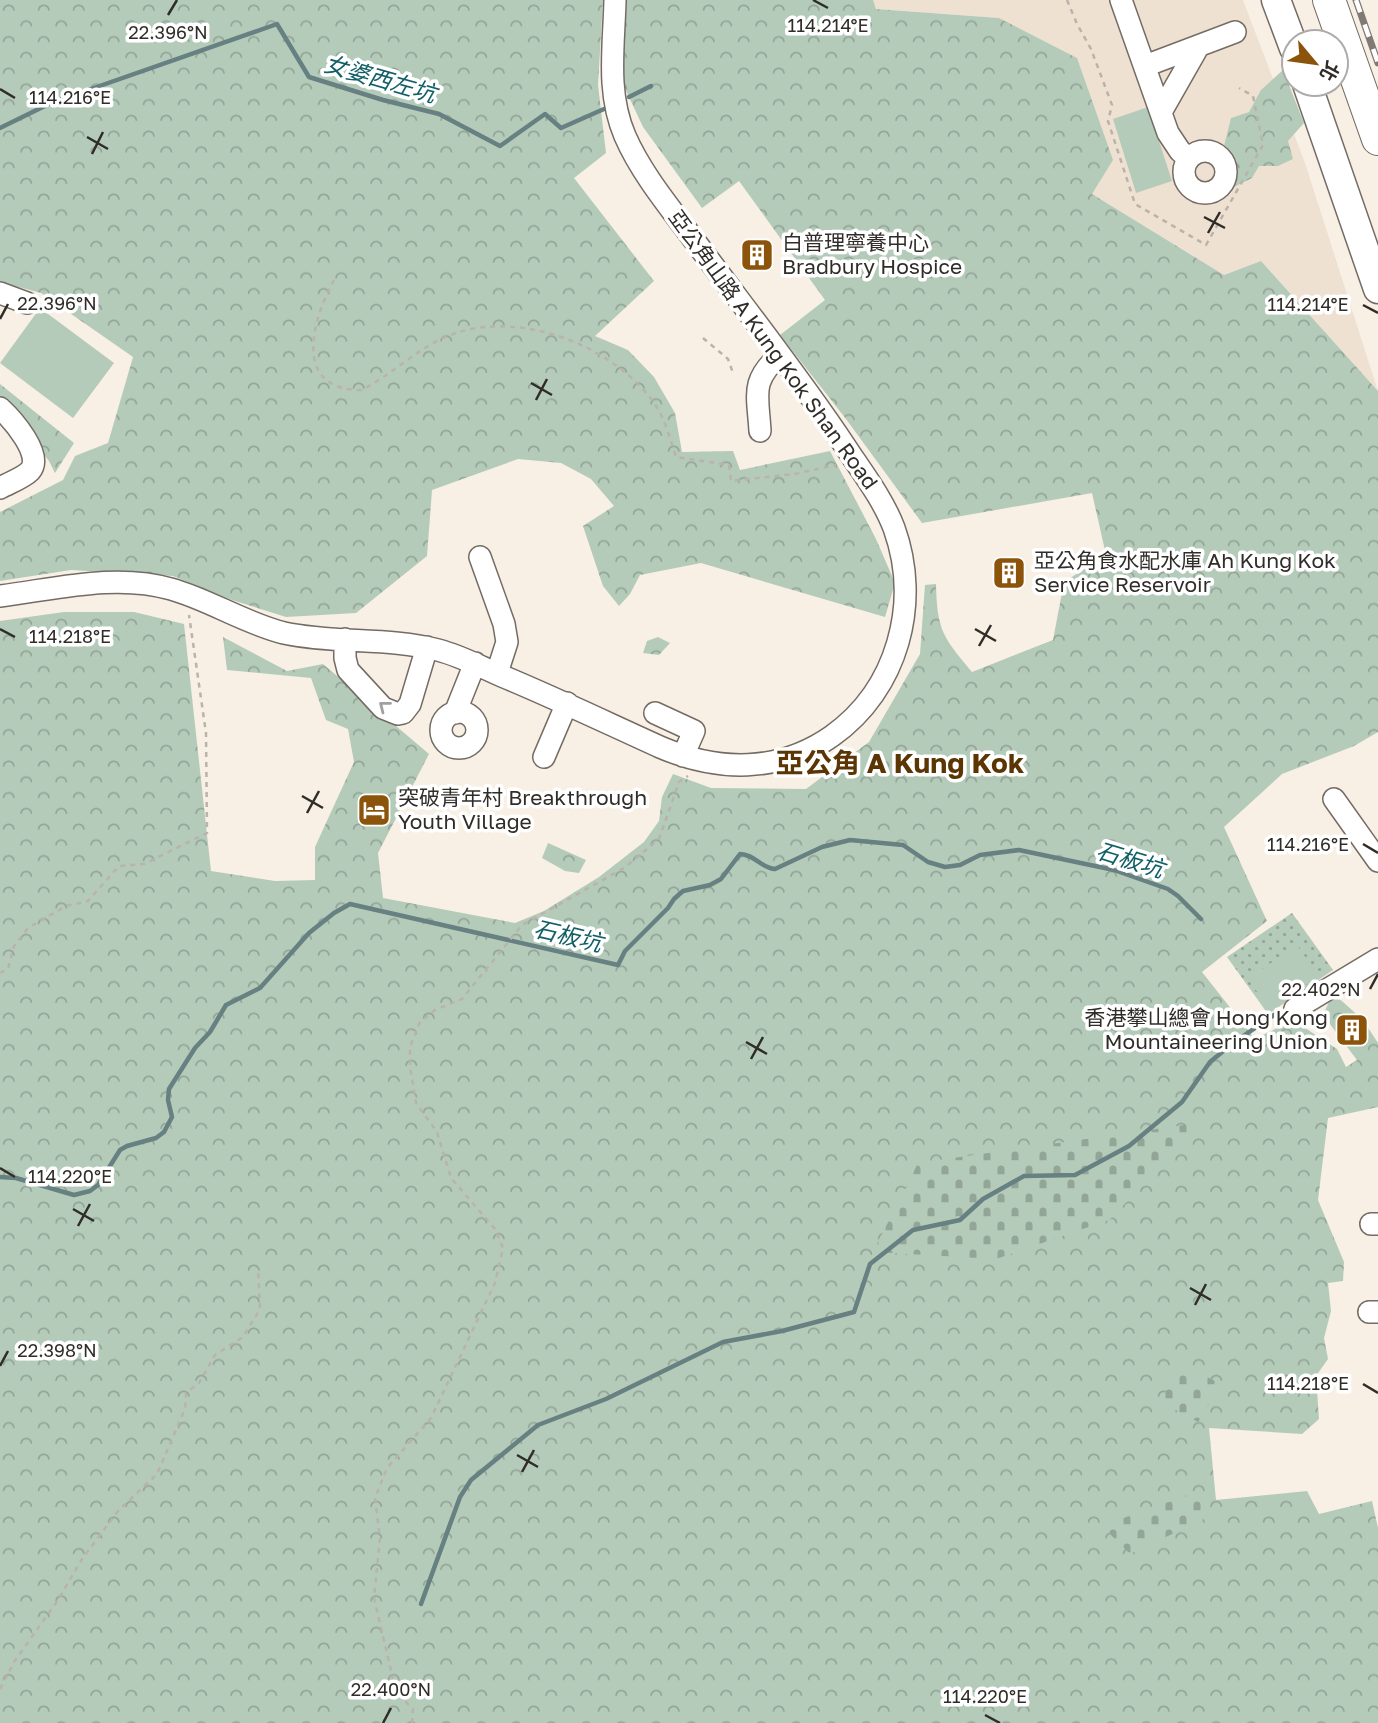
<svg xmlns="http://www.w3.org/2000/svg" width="1378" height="1723" font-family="'Golos Text','Noto Sans TC',sans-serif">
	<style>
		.built { fill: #efe1d2 }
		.grass { fill: url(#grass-dots) }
		.forest { fill: url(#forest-crowns) }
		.cemetery { fill: url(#cemetery-stones) }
		.garden { fill: #b4cbba }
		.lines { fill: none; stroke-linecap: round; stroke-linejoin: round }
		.stream { stroke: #678081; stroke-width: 4.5 }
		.minor-casing { stroke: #746c64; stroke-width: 24 }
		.major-casing { stroke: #746c64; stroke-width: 31 }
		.highway-casing { stroke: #746c64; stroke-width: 34 }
		.path { stroke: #bab3ab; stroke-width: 2.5; stroke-dasharray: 5 5; stroke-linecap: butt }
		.minor { stroke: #fff; stroke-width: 21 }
		.major { stroke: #fff; stroke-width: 28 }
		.highway { stroke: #fff; stroke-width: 32 }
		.rail-casing { stroke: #807a74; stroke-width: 7 }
		.rail { stroke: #fff; stroke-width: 4.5; stroke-dasharray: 13; stroke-linecap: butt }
		.oneway { stroke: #a2a09f }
		.ticks { fill: none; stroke: #302d29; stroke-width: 2.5 }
		.labels { text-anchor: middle; stroke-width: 7; stroke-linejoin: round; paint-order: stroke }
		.poi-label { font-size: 21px; fill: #302d29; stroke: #fff; text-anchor: start }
		.street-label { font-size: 21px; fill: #302d29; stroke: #fff }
		.water-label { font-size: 23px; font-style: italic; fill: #126067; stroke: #fff }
		.district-label { font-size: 28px; font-weight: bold; fill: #5b3504; stroke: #fff }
		.ticks-label { font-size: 18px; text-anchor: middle; fill: #302d29; stroke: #fff; stroke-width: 7; stroke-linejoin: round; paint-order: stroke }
	</style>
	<defs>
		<pattern id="grass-dots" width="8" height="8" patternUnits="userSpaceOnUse" patternTransform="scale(1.75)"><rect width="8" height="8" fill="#b4cbba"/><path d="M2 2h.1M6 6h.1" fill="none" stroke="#93a597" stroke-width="1.8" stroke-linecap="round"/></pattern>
		<pattern id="forest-crowns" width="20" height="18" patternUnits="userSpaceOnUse" patternTransform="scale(1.75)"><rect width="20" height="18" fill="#b4cbba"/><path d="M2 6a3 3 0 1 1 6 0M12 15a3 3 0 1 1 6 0" fill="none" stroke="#93a597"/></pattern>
		<pattern id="cemetery-stones" width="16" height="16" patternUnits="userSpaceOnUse" patternTransform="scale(1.75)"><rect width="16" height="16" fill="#b4cbba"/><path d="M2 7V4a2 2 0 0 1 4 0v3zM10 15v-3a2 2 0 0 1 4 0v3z" fill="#93a597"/></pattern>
	</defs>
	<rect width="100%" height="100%" fill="#f8efe5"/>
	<!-- built -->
	<path class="built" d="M873,0H1243L1305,163L1378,391L1261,261L1224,275L1092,194L999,18L875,9Z"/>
	<!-- grass -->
	<path class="grass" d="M1292,913L1333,970L1268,1014L1227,957Z"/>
	<!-- forest -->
	<path class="forest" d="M0,0H603L598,85L606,153L574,178L654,281L595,336L628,350L654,377L675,413L682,452L733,451L740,470L830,451L876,539L895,583L885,617L701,563L640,575L630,594L619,606L603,586L583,526L614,506L591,479L561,463L518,459L432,490L427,556L356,613L286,617L232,600L173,576L71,570L0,581V512L63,480L75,456L108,443L133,357L41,293L0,282Z
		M626,0H873L876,9L999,18L1077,58L1113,160L1092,194L1224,275L1261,261L1378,391V732L1354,746L1282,774L1224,827L1267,921L1202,972L1255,1039L1293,1020L1337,1049L1346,1067L1357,1060L1323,1015L1333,993L1363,1020L1378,1043V1107L1328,1118L1318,1200L1344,1262L1343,1281L1328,1283L1331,1311L1324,1338L1328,1359L1316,1376L1319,1419L1302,1434L1209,1428L1216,1500L1307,1491L1319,1514L1372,1501L1378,1528V1723H0V621L64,612H134L184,624L211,871L275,881L315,880V847L354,762L348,729L326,720L311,678L227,670L223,637L287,671L323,664L429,754L378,853L383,898L515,923L544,911L599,877L644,842L659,821L662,797L673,774L711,788L806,789L869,742L920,654L925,585L936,584C937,631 943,637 972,672L1053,640L1064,582L1106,555L1092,493L922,523L846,419L780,335L825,300L739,181L702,208L643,127L622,82Z
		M1283,70L1304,123L1288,141L1293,159L1278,166H1259L1252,178L1230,189L1216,178L1231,118L1249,112L1261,90Z
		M0,384L74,443L55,473L49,461L0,400Z
		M658,637L670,643L659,655L643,653L647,641Z
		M548,843L586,860L579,873L565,871L542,858Z"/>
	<!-- cemetery -->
	<path class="cemetery" d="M1205,1122L1109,1220L996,1259L873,1252L918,1163Z
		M1179,1363L1221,1384L1198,1422L1161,1402Z
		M1196,1492L1206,1493V1518L1130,1554L1102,1526Z"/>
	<!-- garden -->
	<path class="garden" d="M1148,107L1172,181L1136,193L1113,119Z
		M40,308L114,363L73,418L0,363Z
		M1297,945L1318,976L1270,1010L1248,979Z"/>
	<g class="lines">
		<!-- stream -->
		<path class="stream" d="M629,97L651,86
			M0,128L51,103L277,24L309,77L383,100L439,114L500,146L545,114L561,128L604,109
			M0,1177L16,1178L74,1195L90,1191L98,1185L120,1150L127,1146L156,1138L164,1132L172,1117L168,1100L169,1089L195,1048L210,1032L226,1005L260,988L309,933L334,913L350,904L618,965L625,951L668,908L674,899L683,891L710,885L721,879L740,854C754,854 761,868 775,869L822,847L850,840L903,845L928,862L945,867L960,865L980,855L1019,850L1114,870L1168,889L1178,896L1201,919
			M421,1604L460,1497L471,1480L538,1425L606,1399L723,1342L782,1331L854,1312L870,1264L913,1230L960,1220L983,1199L1024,1176L1075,1175L1129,1146L1182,1102L1210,1062L1233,1043L1277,1013"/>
		<defs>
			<path id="minor" d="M1121,0L1168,133L1180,151L1188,158
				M1145,66L1235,32
				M1161,112L1198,47
				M1184 172a21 21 0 1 1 42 0a21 21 0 1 1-42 0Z
				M0,293L27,303
				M0,408C12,419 44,455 30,471C23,478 9,483 0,488
				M760,431C758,395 750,381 780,355
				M480,557L504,624L507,642L497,673
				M0,596C56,589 116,573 171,589C210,600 244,623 284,633C335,644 388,637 438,650C461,656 481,667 502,676C555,698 607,723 660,747C718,772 779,773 832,736C898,689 921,603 894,528C883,499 862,472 845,446C799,377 747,311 697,244C672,210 642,175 625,136C606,92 614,46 615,0
				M345,639V658L348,670L383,708L398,714L403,713L410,704L427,647
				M441 730a18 18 0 1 1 36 0a18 18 0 1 1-36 0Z
				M455,713L475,663
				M655,713L694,731L683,756
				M544,757L567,703
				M1334,799L1378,861
				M1295,1009L1378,959
				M1371,1224H1378
				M1369,1312H1378"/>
			<path id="major" d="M1276,0L1294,48
				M1307,84L1378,289"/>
			<path id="highway" d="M1329,0L1378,139"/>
		</defs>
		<!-- minor casing -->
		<use href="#minor" class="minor-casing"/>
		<!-- major casing -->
		<use href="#major" class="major-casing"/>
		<!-- highway casing -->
		<use href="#highway" class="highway-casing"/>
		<!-- path -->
		<path class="path" d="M1067,0L1077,24L1091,49L1112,105L1108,121L1135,204L1206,245L1263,145L1253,96L1239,88
			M334,280C312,320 292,390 361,390C391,376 416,349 448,336C516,308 612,344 654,403C665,418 670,439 676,457L729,465L731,481L794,474L836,465
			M703,338L728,359L733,373
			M0,973L8,969L14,946L28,928L66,906L88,901L119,866L144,864L207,833L206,733L189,615
			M0,1689L14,1662L58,1600L82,1559L118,1511L157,1474L185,1409L186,1393L199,1383L215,1355L243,1337L260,1309L258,1268
			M412,1723L413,1709L396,1692L374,1598L380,1538L375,1498L387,1468L431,1418L495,1283L503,1248L495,1229L451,1178L437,1132L416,1103L410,1066V1047L420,1022L435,1010L462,999L522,925L624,868L659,839L679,782L688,776"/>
		<!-- minor -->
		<use href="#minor" class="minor"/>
		<!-- major -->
		<use href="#major" class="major"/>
		<!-- highway -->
		<use href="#highway" class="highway"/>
		<defs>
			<path id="rail" d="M1356,0L1378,63"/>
		</defs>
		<!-- rail casing -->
		<use href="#rail" class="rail-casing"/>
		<!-- rail -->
		<use href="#rail" class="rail"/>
	</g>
	<!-- one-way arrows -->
	<defs><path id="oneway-chevron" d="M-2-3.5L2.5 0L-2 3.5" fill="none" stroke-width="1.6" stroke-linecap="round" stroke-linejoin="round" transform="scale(1.75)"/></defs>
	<use class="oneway" href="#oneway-chevron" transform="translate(384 706) rotate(-142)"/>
	<!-- ticks -->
	<path class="ticks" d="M813,0L828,8M168,15L177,0M0,89L15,98M87,137L108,149M92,154L103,132M1204,217L1225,228M1208,233L1220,212M1363,305L1378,313M0,319L8,304M531,383L552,395M536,400L547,379M0,629L15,637M975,629L996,641M979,646L991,625M302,796L323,808M307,813L319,791M1363,844L1378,853M1370,989L1378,974M746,1042L767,1054M751,1059L763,1037M0,1168L15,1177M73,1209L94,1221M78,1226L90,1204M1190,1288L1211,1300M1195,1305L1206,1284M0,1366L8,1351M1363,1384L1378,1393M517,1455L538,1467M522,1472L534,1450M985,1715L1000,1723M383,1723L391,1708"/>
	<!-- icons -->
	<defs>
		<symbol id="building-square" viewBox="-11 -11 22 22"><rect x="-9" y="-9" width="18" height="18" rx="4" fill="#8c530a" stroke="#fff"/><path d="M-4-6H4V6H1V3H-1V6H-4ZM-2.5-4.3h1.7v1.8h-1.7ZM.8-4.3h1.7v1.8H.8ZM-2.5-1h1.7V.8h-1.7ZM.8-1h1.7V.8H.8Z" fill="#fff"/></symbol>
		<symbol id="hotel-square" viewBox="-11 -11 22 22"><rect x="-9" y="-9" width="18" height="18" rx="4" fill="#8c530a" stroke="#fff"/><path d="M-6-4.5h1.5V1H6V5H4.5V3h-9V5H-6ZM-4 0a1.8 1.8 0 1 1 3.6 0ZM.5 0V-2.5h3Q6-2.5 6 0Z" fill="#fff"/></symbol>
	</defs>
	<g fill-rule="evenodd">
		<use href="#building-square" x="738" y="236" width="38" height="38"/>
		<use href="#building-square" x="990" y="554" width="38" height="38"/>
		<use href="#hotel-square" x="355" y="791" width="38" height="38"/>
		<use href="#building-square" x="1333" y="1011" width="38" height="38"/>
	</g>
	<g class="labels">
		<!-- poi labels -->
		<g class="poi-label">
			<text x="782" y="250">白普理寧養中心<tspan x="782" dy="24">Bradbury Hospice</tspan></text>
			<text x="1034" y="568">亞公角食水配水庫 Ah Kung Kok<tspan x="1034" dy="24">Service Reservoir</tspan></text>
			<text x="398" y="805">突破青年村 Breakthrough<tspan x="398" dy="24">Youth Village</tspan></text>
			<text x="1328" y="1025" text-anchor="end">香港攀山總會 Hong Kong<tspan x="1328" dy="24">Mountaineering Union</tspan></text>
		</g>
		<!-- street labels -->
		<g class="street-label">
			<text transform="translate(773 350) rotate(54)" y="7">亞公角山路 A Kung Kok Shan Road</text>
		</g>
		<!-- water labels -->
		<g class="water-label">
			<text transform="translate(380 79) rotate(16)" y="8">女婆西左坑</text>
			<text transform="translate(1130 860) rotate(17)" y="8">石板坑</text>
			<text transform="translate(568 936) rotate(13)" y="8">石板坑</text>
		</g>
		<!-- district labels -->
		<g class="district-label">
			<text x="900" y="773">亞公角 A Kung Kok</text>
		</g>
	</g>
	<g class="ticks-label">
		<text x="828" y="32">114.214°E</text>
		<text x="168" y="39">22.396°N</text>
		<text x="70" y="104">114.216°E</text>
		<text x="57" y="310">22.396°N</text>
		<text x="1308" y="311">114.214°E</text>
		<text x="70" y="643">114.218°E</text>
		<text x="1308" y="851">114.216°E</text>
		<text x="1321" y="996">22.402°N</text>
		<text x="70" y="1183">114.220°E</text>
		<text x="57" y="1357">22.398°N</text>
		<text x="1308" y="1390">114.218°E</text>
		<text x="391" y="1696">22.400°N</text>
		<text x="985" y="1703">114.220°E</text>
	</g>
	<!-- north arrow -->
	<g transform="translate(1315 63) rotate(119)"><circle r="33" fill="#ffffff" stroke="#acaba9" stroke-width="2"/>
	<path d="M0-5L12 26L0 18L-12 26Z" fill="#8c530a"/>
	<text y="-10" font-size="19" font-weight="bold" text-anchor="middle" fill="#302d29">北</text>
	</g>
</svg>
